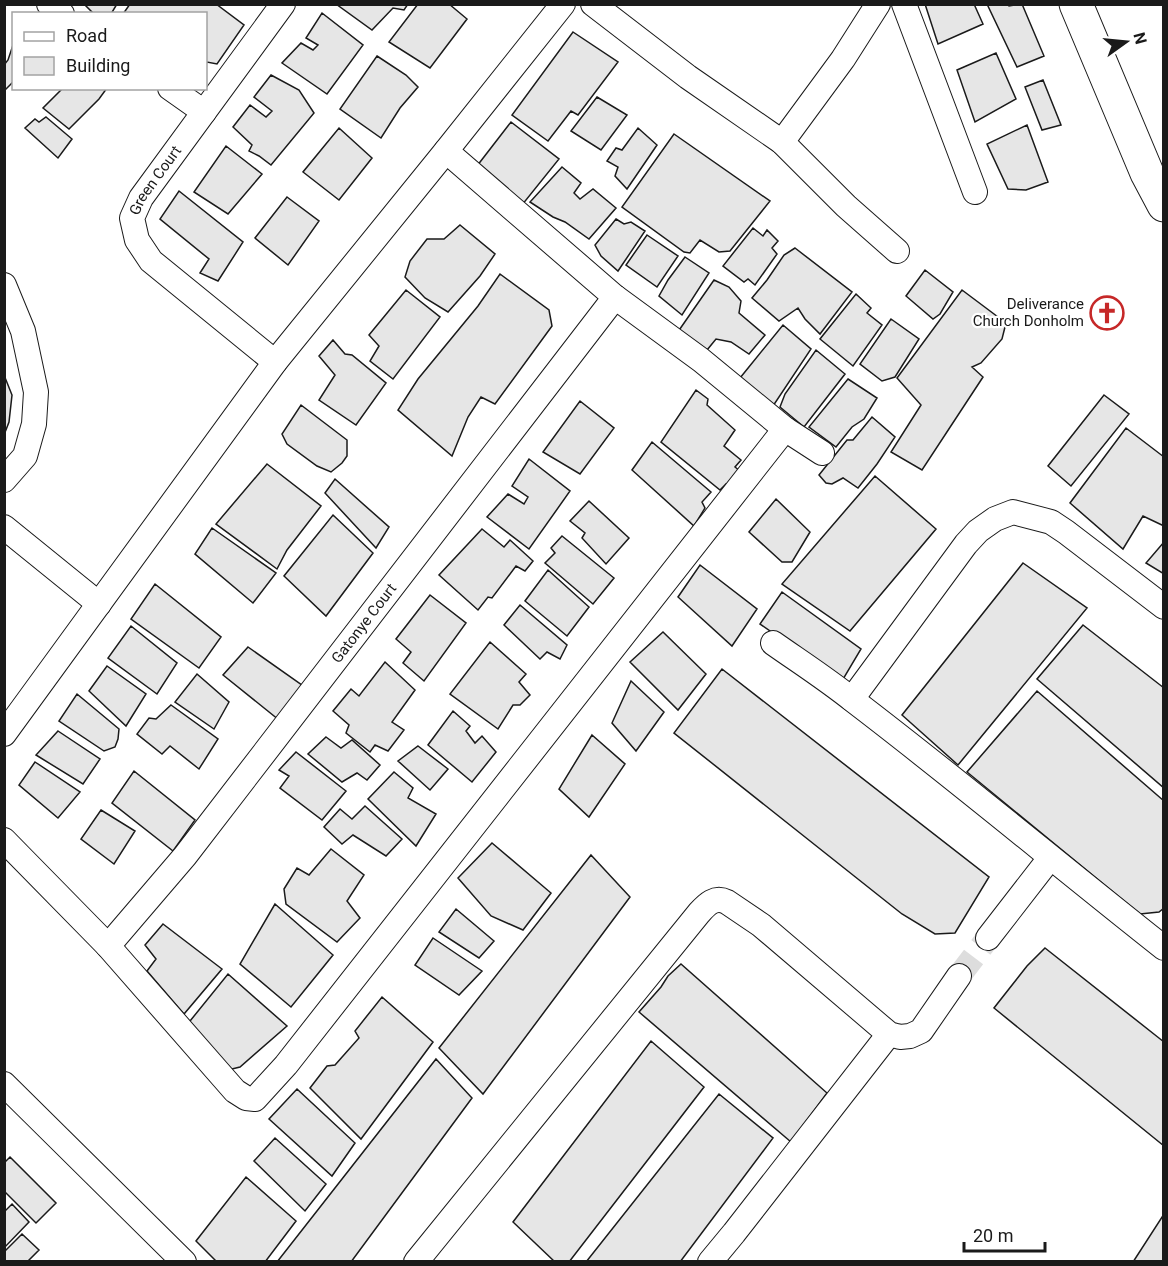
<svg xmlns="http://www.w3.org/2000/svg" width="1168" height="1266" font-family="Roboto,sans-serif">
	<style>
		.building { fill: #e6e6e6; stroke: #1a1a1a; stroke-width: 1.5 }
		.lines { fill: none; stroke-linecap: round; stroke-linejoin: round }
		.street-tunnel { stroke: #ddd; stroke-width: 24; stroke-dasharray: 24 12; stroke-linecap: butt }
		.street-casing { stroke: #1a1a1a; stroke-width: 26 }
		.secondary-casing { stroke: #1a1a1a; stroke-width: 35 }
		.street { stroke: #fff; stroke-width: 24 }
		.secondary { stroke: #fff; stroke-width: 33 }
		.labels { text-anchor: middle; stroke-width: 4.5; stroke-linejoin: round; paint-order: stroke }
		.street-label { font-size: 15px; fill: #1a1a1a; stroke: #fff }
		.poi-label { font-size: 15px; fill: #1a1a1a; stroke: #fff; text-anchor: end }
	</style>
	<rect width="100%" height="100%" fill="#fff"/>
	<!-- building -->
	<path class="building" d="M84,4H117L111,14H94Z
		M130,4H216L244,25L217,64L207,62L206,64V14H123Z
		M336,4H408L404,10L393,8L372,30Z
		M418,4H449L467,19L430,68L389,42Z
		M925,4H974L983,24L938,44Z
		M987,4H1008L1009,6L1022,4L1044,56L1017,67Z
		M322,13L363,45L327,94L282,63L301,43L313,50L318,45L306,38Z
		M573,32L618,62L578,115L571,111L548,141L512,115Z
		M14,42V81L5,90L4,65L8,60Z
		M996,53L1016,99L975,122L957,70Z
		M377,56L406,75L418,87L400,108L381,138L340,109Z
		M271,75L299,90L314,113L271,165L259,156L249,151L252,145L233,127L250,105L266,117L272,111L254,97Z
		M1043,80L1061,125L1042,130L1025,87Z
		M63,88H107L99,99L69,129L43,108Z
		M597,97L627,115L601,150L571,131Z
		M46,117L72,139L58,158L25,128L35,119L39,122Z
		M511,122L559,159L522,205L477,166Z
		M1027,125L1048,182L1026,190L1008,189L987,144Z
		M339,128L372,158L339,200L303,172Z
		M638,128L657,145L627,189L615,176L618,167L607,161L616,148L622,150Z
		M674,134L770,201L730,251L719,252L700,240L690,253L684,252L622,207Z
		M226,146L262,174L228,214L194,192Z
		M562,167L581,183L574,193L580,199L593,189L616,208L589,239L565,222L553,217L530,202Z
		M179,191L243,242L218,281L200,273L209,259L160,219Z
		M287,197L319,221L288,265L255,238Z
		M616,219L624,224L631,222L645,231L618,271L601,256L595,245Z
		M460,225L495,254L480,276L448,312L425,298L405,277L410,261L427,239H444Z
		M753,228L763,236L767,230L778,241L772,248L777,254L755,285L748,279L744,282L723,266Z
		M647,235L678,256L657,287L626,265Z
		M795,248L852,292L820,334L805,319L798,308L779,321L752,298L767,280L784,255Z
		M685,257L709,273L682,315L659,296L668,280Z
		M925,270L953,292L940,314L933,319L906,296Z
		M500,274L549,310L552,326L495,404L481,397L468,417L452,456L398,410L418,379L478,306Z
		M714,280L729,287L741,301L739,313L765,335L749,354L731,342L716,339L707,350L675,336Z
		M406,290L440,317L393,379L370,361L379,346L369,335Z
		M962,290L1006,323L1002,339L981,363L972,367L983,377L922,470L891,452L921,405L897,378Z
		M856,294L871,308L867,313L882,325L853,366L820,339Z
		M891,319L919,339L895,377L882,381L860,364Z
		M783,325L811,349L771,409L740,378Z
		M333,340L345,354L352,355L386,383L356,425L319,400L335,375L319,356Z
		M816,350L845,374L804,427L780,407L785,394Z
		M4,375L12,395L9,422L4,435Z
		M848,379L877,398L864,419L852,427L836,447L809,427Z
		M696,390L708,399L707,405L735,430L724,446L741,460L735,467L741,472L731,487L726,484L720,490L661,442Z
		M1104,395L1129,414L1071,486L1048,466Z
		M580,401L614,428L580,474L543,452Z
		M301,405L347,440V456L342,463L331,472L317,466L287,444L282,434Z
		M872,417L895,437L877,464L858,488L843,478L832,484L826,483L819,475L847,440H853Z
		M1126,428L1164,457V526L1143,516L1123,549L1070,503Z
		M652,442L711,492L702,502L705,508L694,526L632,470Z
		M529,459L570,491L529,549L487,517L508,494L524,504L528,497L512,486Z
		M267,464L321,506L287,550L277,569L216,524Z
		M875,476L936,529L850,631L782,584Z
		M335,479L389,527L376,548L325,493Z
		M776,499L810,532L792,562H782L749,532Z
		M589,501L629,538L606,564L582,538L585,533L570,521Z
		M333,515L373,553L326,616L284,576Z
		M212,528L276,573L253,603L195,554Z
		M482,529L504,547L510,540L533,561L525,571L516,566L492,598L488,597L478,610L439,575Z
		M562,536L614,578L593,604L545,563L555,553L551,548Z
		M1164,542V574L1146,563Z
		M1023,563L1087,608L958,765L902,715Z
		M700,565L757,609L732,646L678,597Z
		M548,570L589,607L567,636L525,601Z
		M155,584L221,637L199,668L131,619Z
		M782,592L861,649L842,681L760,624Z
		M430,595L466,623L424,681L403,663L411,652L396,639Z
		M520,605L567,645L560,659L547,652L540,659L504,625Z
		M1083,625L1164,688V788L1037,679Z
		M131,626L177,663L157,694L108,658Z
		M663,632L706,674L678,710L630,662Z
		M490,642L526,674L519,682L530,695L520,705H513L498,729L450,694Z
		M248,647L306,688L279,720L223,675Z
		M385,662L415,690L392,722L404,730L388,751L375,745L370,752L346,733L349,725L333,711L351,689L359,696Z
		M107,666L146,694L126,726L89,691Z
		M722,669L989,877L955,933L935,934L902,914L674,733Z
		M197,674L229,702L214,729L175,702Z
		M631,681L664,712L636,751L612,723Z
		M1037,691L1164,801V908L1159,912L1140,914L967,772Z
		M77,694L119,729L118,739L115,747L104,751L59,721Z
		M171,705L218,739L199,769L170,746L162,754L137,734L149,718L156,719Z
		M453,711L470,726L466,731L475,743L482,736L496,752L472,782L428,745Z
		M58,731L100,759L83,784L36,755Z
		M592,735L625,764L589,817L559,789Z
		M326,737L341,748L352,740L380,765L367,780L357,773L342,782L308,754Z
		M418,746L448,769L430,790L398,761Z
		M296,752L346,791L322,820L280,788L289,776L279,770Z
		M35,762L80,792L58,818L19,785Z
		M134,771L195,820L173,851L112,803Z
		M394,772L413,788L408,798L436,814L416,846L368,799Z
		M365,806L402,839L386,856L353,835L342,844L324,827L340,809L352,819Z
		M101,810L135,831L114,864L81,839Z
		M492,843L551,893L523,930L491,916L458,878Z
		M331,849L364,875L347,901L360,918L337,942L286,904L284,889L297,868L309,875Z
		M591,855L630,897L483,1094L439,1048Z
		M275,904L333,955L291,1007L240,964Z
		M456,909L494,941L479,958L439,932Z
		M163,924L222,969L184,1014L147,971L156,959L145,945Z
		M433,938L482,971L459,995L415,965Z
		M1045,948L1164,1042V1146L994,1008L1027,966Z
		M681,964L827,1093L791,1142L639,1012L661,987L668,976Z
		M228,974L287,1026L240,1067L228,1070L186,1026Z
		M382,997L433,1042L361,1139L310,1088L327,1066L335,1065L359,1038L355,1031Z
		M651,1041L704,1087L569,1262H555L513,1222Z
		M436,1059L472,1098L351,1262H277Z
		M297,1089L355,1143L332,1176L269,1119Z
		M719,1094L773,1138L680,1262H586Z
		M275,1138L326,1184L305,1211L254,1161Z
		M10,1157L56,1203L36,1223L4,1191V1163Z
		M246,1177L296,1221L265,1262H217L196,1241Z
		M12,1204L29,1222L4,1248V1212Z
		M1164,1214V1262H1133Z
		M22,1234L39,1250L27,1262H4V1252Z"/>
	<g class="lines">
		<!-- street-tunnel -->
		<path class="street-tunnel" d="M959,976L988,938"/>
		<defs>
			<g id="street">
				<path d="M49,4L62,14"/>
				<path d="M593,4L688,77L782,142L846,206L897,251"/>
				<path d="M904,4L975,192"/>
				<path d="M170,88L204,112"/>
				<path d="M782,142L843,59L878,4"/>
				<path d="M446,151L615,297L701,360L785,429L822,453"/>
				<path d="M4,285L23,331L36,392L34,424L25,456L4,480"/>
				<path id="s1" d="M275,362L151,261L137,240L132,218L141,198L283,4"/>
				<path d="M4,527L99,604"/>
				<path d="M773,643C800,662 828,680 854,701C959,781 1060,866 1164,948"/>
				<path d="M852,699L966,544L978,531L995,519L1013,512L1051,522L1066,532L1164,607"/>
				<path d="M4,734L275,362L446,151L563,4"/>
				<path d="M4,840L108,946L235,1091L246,1098L255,1099L286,1065L785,429"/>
				<path d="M988,938L1050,858"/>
				<path id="s2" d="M108,946L185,856L615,297"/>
				<path d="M4,1084L184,1262"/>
				<path d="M416,1262L699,913C707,904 715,896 727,902L761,925L889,1034L900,1037L910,1036L921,1031L959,976"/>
				<path d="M710,1262L734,1233L889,1034"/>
			</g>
			<path id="secondary" d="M1076,4L1147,173L1164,205"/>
		</defs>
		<!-- street casing -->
		<use href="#street" class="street-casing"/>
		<!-- secondary casing -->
		<use href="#secondary" class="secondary-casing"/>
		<!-- street -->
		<use href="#street" class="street"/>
		<!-- secondary -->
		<use href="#secondary" class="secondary"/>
	</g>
	<!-- icons -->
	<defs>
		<symbol id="church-ring" viewBox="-11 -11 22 22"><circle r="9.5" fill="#fff" stroke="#c62828" stroke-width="1.5"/><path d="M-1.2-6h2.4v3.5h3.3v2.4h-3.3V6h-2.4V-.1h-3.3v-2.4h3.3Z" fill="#c62828"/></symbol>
	</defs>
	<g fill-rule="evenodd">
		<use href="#church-ring" x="1088" y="294" width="38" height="38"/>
	</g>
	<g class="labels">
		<!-- street labels -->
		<g class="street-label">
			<text dy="5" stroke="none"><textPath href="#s1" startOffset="252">Green Court</textPath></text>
			<text dy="5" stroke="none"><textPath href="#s2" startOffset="412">Gatonye Court</textPath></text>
		</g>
		<!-- poi labels -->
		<g class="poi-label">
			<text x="1084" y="309">Deliverance<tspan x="1084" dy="17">Church Donholm</tspan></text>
		</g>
	</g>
	<!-- border -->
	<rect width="1168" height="1266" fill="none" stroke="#1a1a1a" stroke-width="12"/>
	<!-- legend -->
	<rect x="12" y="12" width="195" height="78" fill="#ffffff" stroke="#a3a3a3" stroke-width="1.5"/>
	<rect x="24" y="32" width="30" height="9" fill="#ffffff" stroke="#a3a3a3" stroke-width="1.5"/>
	<text x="66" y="42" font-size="18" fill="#1a1a1a">Road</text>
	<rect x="24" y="57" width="30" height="18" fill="#e6e6e6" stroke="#a3a3a3" stroke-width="1.5"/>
	<text x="66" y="72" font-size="18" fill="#1a1a1a">Building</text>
	<!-- north arrow -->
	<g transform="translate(1126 42) rotate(75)" stroke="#ffffff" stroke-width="4.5" paint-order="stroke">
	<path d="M0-4.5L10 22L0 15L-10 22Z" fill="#1a1a1a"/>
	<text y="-9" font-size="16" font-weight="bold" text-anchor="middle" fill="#1a1a1a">N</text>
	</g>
	<!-- scale -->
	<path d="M964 1242v9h81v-9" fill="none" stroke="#1a1a1a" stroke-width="3"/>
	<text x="973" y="1242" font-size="18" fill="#1a1a1a" stroke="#ffffff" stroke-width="4.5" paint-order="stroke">20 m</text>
</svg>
